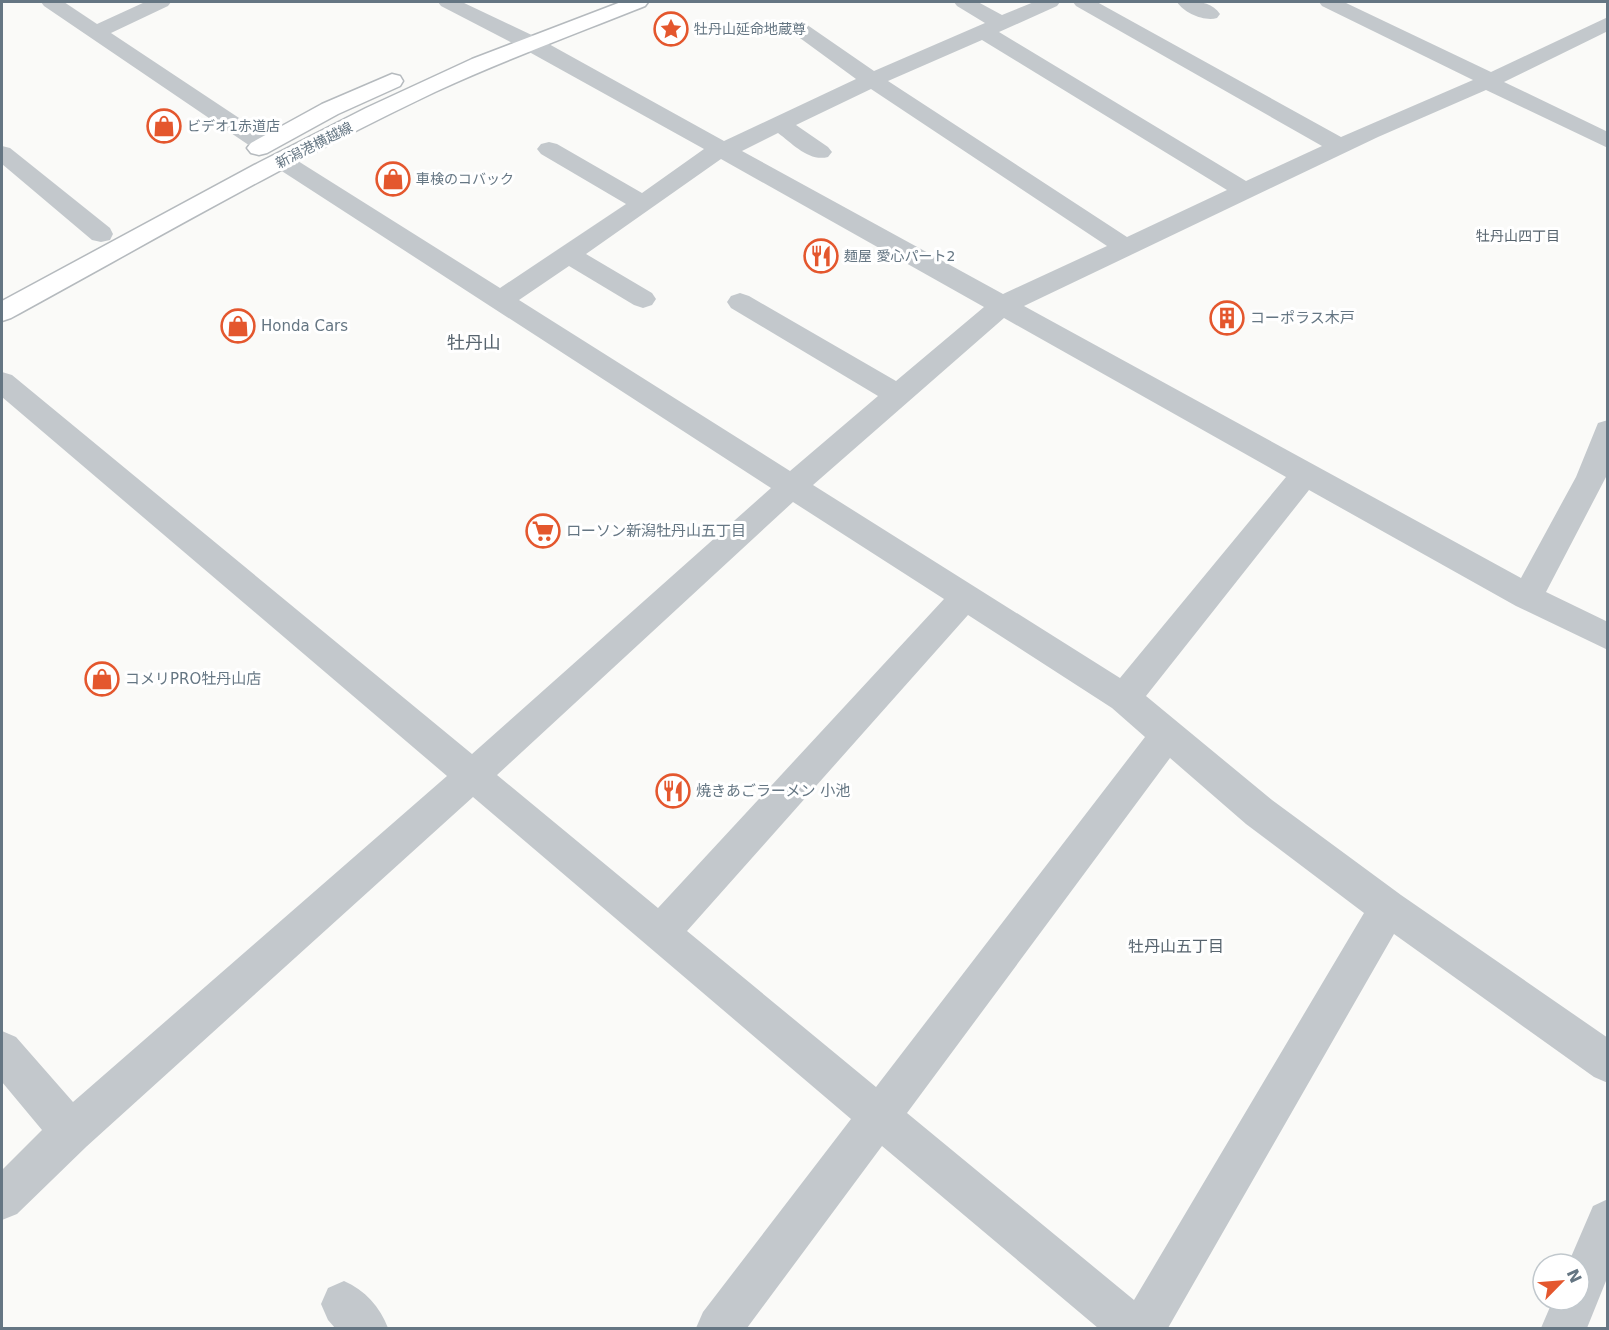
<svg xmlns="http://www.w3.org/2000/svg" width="1609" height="1330" font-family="'DejaVu Sans','Noto Sans JP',sans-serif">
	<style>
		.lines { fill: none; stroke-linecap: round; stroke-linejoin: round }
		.major-casing { stroke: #b5babe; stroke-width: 3 }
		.minor { fill: #c3c8cc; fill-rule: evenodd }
		.major { fill: #fff; fill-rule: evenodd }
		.labels { text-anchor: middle; stroke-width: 6; stroke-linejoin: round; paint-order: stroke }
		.far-poi-label { font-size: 14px; fill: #657683; stroke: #fff; text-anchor: start }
		.far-street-label { font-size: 14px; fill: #657683; stroke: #fff }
		.far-neighbourhood-label { font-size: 14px; fill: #57646e; stroke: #fff }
		.poi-label { font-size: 15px; fill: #657683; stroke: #fff; text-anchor: start }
		.neighbourhood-label { font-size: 16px; fill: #57646e; stroke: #fff }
		.quarter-label { font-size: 18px; fill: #57646e; stroke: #fff }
	</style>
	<rect width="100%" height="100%" fill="#fafaf8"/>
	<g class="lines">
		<defs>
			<path id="major" d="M621,2H648L645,6C575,34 504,60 435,92C290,161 152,241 11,318L2,321V301L258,163L366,108L472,59Z
				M392,74L400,76L403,81L400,86L338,114L267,153L259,155L251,153L247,148L251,143L322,104Z"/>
		</defs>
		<!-- major casing -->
		<use href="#major" class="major-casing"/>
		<!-- minor -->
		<path class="minor" d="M41,2H64L97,24L145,2H171L168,6L111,33L272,140L276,145L272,150L264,152L256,150L44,6Z
			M438,2H462L538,38L724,141L856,79L789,30L786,26L789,22L796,20L803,22L874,71L985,23L957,6L954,2H978L1002,15L1034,2H1060L1057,6L999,32L1246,181L1322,146L1076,6L1073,2H1097L1341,137L1473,80L1322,6L1319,2H1344L1491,72L1608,17V31L1504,82L1608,132V148L1486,90L1378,137L1024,306L1521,578L1576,477L1598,423L1608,420L1606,477L1546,592L1608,622V650L1516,606L1309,490L1146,696L1272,800L1401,895L1608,1038V1083L1594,1077L1394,934L1168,1328H1098L882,1146L747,1328H696L703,1312L851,1119L473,797L86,1147L17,1214L2,1220V1170L42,1130L2,1082V1031L16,1037L73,1102L447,776L2,397V372L12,375L472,754L771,488L274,166L270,161L274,156L282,154L290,156L500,288L626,204L541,154L537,149L541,144L549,142L557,144L642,193L704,149L522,48L441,6ZM982,40L1227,190L1127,237L888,81ZM871,89L1107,246L1003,294L742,151L778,133C793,144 809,162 828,157L832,152L828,147L796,125ZM721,159L984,307L896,381L749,296L740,293L731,296L727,302L731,308L878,396L790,471L519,300L569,266L634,305L643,308L652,305L656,299L652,293L586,254ZM1004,318L1286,477L1120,678L813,485ZM793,502L944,599L658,908L497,775ZM968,615L1112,708L1145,737L876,1087L687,931ZM1170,758L1246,824L1364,913L1134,1300L907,1113Z
			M1177,2C1192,1 1211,0 1220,14L1217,18C1205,22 1184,13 1177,2Z
			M2,146L10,148L110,228L113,234L110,240L101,242L92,240L2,164Z
			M1608,1199V1276L1587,1328H1541L1553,1300H1579V1264H1568L1593,1206Z
			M344,1281C365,1290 380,1307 388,1328H335L328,1320L321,1304L328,1288Z"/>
		<!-- major -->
		<use href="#major" class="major"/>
	</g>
	<!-- icons -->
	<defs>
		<symbol id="sight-ring" viewBox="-11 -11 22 22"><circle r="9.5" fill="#fff" stroke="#e4572e" stroke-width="1.5"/><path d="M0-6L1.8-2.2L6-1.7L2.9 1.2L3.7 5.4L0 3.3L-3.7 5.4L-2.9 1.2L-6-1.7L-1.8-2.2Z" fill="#e4572e"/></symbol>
		<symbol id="shop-ring" viewBox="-11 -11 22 22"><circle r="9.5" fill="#fff" stroke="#e4572e" stroke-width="1.5"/><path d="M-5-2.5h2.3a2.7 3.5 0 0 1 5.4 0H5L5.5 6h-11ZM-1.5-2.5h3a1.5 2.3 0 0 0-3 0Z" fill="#e4572e"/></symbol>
		<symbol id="restaurant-ring" viewBox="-11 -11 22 22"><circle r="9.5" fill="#fff" stroke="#e4572e" stroke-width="1.5"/><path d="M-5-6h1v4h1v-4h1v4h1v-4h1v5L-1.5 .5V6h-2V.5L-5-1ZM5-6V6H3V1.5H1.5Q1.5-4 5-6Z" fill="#e4572e"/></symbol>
		<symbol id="building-ring" viewBox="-11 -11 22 22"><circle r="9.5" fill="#fff" stroke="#e4572e" stroke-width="1.5"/><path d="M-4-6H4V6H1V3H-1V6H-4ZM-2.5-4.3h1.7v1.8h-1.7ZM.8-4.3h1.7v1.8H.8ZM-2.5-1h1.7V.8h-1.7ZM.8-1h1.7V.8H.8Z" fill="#e4572e"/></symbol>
		<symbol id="supermarket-ring" viewBox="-11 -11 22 22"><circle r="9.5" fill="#fff" stroke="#e4572e" stroke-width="1.5"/><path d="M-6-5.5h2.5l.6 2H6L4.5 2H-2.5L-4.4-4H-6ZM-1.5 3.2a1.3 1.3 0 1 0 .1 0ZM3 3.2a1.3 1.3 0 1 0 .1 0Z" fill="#e4572e"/></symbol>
	</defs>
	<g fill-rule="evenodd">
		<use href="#sight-ring" x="652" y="10" width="38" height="38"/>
		<use href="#shop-ring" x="145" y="107" width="38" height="38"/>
		<use href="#shop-ring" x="374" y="160" width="38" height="38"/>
		<use href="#restaurant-ring" x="802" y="237" width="38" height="38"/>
		<use href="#building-ring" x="1208" y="299" width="38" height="38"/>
		<use href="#shop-ring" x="219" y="307" width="38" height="38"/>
		<use href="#supermarket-ring" x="524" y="512" width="38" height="38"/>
		<use href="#shop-ring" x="83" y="660" width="38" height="38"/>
		<use href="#restaurant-ring" x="654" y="772" width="38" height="38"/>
	</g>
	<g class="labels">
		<!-- far-poi labels -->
		<g class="far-poi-label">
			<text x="694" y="34">牡丹山延命地蔵尊</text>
			<text x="187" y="131">ビデオ1赤道店</text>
			<text x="416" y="184">車検のコバック</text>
			<text x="844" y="261">麺屋 愛心パート2</text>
		</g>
		<!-- far-street labels -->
		<g class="far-street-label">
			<text transform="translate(314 145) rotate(-27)" y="5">新潟港横越線</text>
		</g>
		<!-- far-neighbourhood labels -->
		<g class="far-neighbourhood-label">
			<text x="1518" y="241">牡丹山四丁目</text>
		</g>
		<!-- poi labels -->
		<g class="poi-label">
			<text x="1250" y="323">コーポラス木戸</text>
			<text x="261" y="331">Honda Cars</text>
			<text x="566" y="536">ローソン新潟牡丹山五丁目</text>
			<text x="125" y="684">コメリPRO牡丹山店</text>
			<text x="696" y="796">焼きあごラーメン 小池</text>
		</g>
		<!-- neighbourhood labels -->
		<g class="neighbourhood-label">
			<text x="1176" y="952">牡丹山五丁目</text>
		</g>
		<!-- quarter labels -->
		<g class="quarter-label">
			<text x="474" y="349">牡丹山</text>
		</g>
	</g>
	<!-- border -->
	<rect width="1609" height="1330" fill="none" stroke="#657683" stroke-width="6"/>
	<!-- north arrow -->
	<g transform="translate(1561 1282) rotate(65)"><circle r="28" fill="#ffffff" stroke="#c1c8cd" stroke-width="1.5"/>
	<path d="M0-4.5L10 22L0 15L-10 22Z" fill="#e4572e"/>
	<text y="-9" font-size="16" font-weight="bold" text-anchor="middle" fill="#657683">N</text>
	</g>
</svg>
